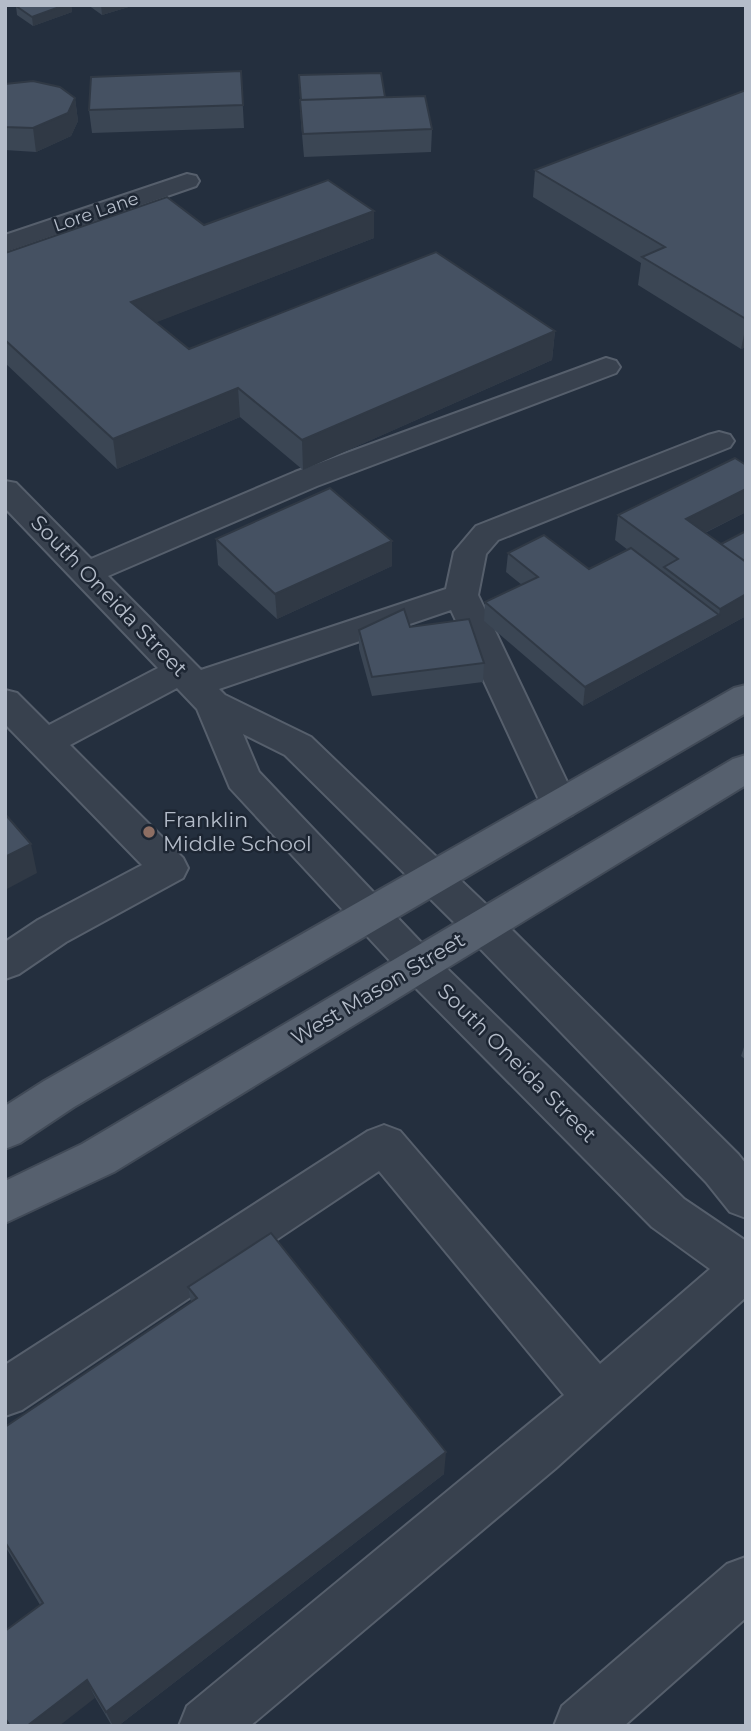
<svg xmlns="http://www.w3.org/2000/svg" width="751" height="1731" font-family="Montserrat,sans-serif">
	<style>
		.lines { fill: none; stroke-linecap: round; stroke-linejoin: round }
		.minor-casing { stroke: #565f6c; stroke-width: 4 }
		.major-casing { stroke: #414a57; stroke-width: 4 }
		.minor { fill: #38414e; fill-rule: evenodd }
		.major { fill: #56606e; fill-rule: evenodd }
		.wall { fill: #3b4654 }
		.shaded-wall { fill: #303945 }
		.building { fill: #455162; stroke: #303945; stroke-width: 2 }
		.education-dot { fill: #8d6e63; stroke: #1d2633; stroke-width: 2.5 }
		.labels { text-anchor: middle; stroke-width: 5; stroke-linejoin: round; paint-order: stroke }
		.far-street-label { font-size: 18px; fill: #b4bcc9; stroke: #1d2633 }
		.street-label { font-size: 21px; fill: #b4bcc9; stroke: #1d2633 }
		.poi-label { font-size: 21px; fill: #b4bcc9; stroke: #1d2633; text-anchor: start }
	</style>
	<rect width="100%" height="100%" fill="#242f3e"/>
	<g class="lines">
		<defs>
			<path id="minor" d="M187,174L196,176L199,181L196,186L5,252V235Z
				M606,358L616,361L620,367L616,373L317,486L108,576L201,670L446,589L454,552L476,526L708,435L719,432L730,435L734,441L730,447L498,540L486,554L478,595L578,805L572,815L559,819L546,815L451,610L219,689L225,695L311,737L497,915L738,1154L746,1164V1218L730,1212L706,1182L469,937L285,755L243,734L259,772L432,954L684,1199L746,1241V1297L556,1468L250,1726H179L187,1706L564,1395L379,1171L22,1410L5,1416V1365L368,1131L384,1125L400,1131L600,1364L710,1269L652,1227L404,976L230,788L197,709L177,688L70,745L183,858L188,868L183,878L66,942L19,974L5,979V942L38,920L142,865L5,724V690L17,693L49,725L158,668L5,508V481L16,483L91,559L295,472Z
				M746,1557V1618L624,1726H554L562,1706L727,1564Z"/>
			<path id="major" d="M746,685V713L74,1107L20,1143L5,1149V1106L44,1081L734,688Z
				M746,755V785L114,1172L5,1223V1181L82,1144L733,759Z"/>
		</defs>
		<!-- minor casing -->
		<use href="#minor" class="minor-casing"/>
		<!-- major casing -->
		<use href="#major" class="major-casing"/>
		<!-- minor -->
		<use href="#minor" class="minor"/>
		<!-- major -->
		<use href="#major" class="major"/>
	</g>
	<!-- wall -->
	<path class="wall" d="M18,5H71L72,12L33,26L17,15L16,6Z
		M88,5H135L102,15Z
		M241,71L244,128L92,133L89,110Z
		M299,75L385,97L432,129L431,152L304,157L301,123Z
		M5,84L75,98L78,121L71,136L36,152L5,150Z
		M746,90V347L741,349L638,285L641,263L533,197L535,170Z
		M374,211V238L156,322L189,349L555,331L552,360L303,470L240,417L117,469L5,363V253L204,225Z
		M746,512L705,533L721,544L746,531V616L583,706L484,621L485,602L522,585L506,572L508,553L589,569L628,550L615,540L618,515Z
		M216,539L392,541V566L277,619L218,565Z
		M359,630L484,663L483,682L372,696L359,649Z
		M746,1041V1060L741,1056Z
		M188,1287L444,1474L118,1726H112L5,1546V1427L191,1302Z"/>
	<!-- shaded-wall -->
	<path class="shaded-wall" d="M65,5H71L72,12L33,26L32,17Z
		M101,5H135L102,15Z
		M75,98L78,121L71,136L36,152L33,128Z
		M374,211V238L134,331L131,302Z
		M746,325V347L741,349Z
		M555,331L552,360L303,470L302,440Z
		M238,388L240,417L117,469L113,439Z
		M746,489V512L682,544L686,519Z
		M392,541V566L277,619L275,594Z
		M746,594V616L583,706L585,687L719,615L720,609Z
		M31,844L37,873L5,890V857Z
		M446,1452L444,1474L118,1726H113L106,1712Z
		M87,1680L95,1698L59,1726H27Z"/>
	<!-- building -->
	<path class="building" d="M18,5H65L32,17L16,6Z
		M241,71L243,105L89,110L91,77Z
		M381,73L385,97L301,100L299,75Z
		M33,81L60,87L75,98L68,113L33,128L5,127V84Z
		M746,90V319L642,257L665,247L535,170Z
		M425,96L432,129L303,134L300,100Z
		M328,180L374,211L131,302L189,349L436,252L555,331L302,440L238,388L113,439L5,340V253L167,197L204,225Z
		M735,458L746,465V489L686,519L746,562V594L720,609L664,567L678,559L618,515Z
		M330,488L392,541L275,594L216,539Z
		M746,531V562L721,544Z
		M544,535L589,569L631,548L719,615L585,687L485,602L538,577L508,553Z
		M404,609L410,627L469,619L484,663L372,677L359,630Z
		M5,814L31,844L5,857Z
		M271,1233L446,1452L106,1712L87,1680L27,1726H10L5,1718V1631L43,1603L5,1542V1427L197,1298L188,1287Z"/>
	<!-- markers -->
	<circle class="education-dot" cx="149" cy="832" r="7"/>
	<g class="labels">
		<!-- far-street labels -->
		<g class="far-street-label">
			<text transform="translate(96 212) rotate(-19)" y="6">Lore Lane</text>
		</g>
		<!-- street labels -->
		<g class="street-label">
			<text transform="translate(109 596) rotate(46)" y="7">South Oneida Street</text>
			<text transform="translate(378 989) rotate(-31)" y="7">West Mason Street</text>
			<text transform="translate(517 1063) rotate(45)" y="7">South Oneida Street</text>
		</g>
		<!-- poi labels -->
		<g class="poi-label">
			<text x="163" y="827">Franklin<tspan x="163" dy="24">Middle School</tspan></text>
		</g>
	</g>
	<!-- border -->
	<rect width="751" height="1731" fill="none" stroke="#b4bcc9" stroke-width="14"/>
</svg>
